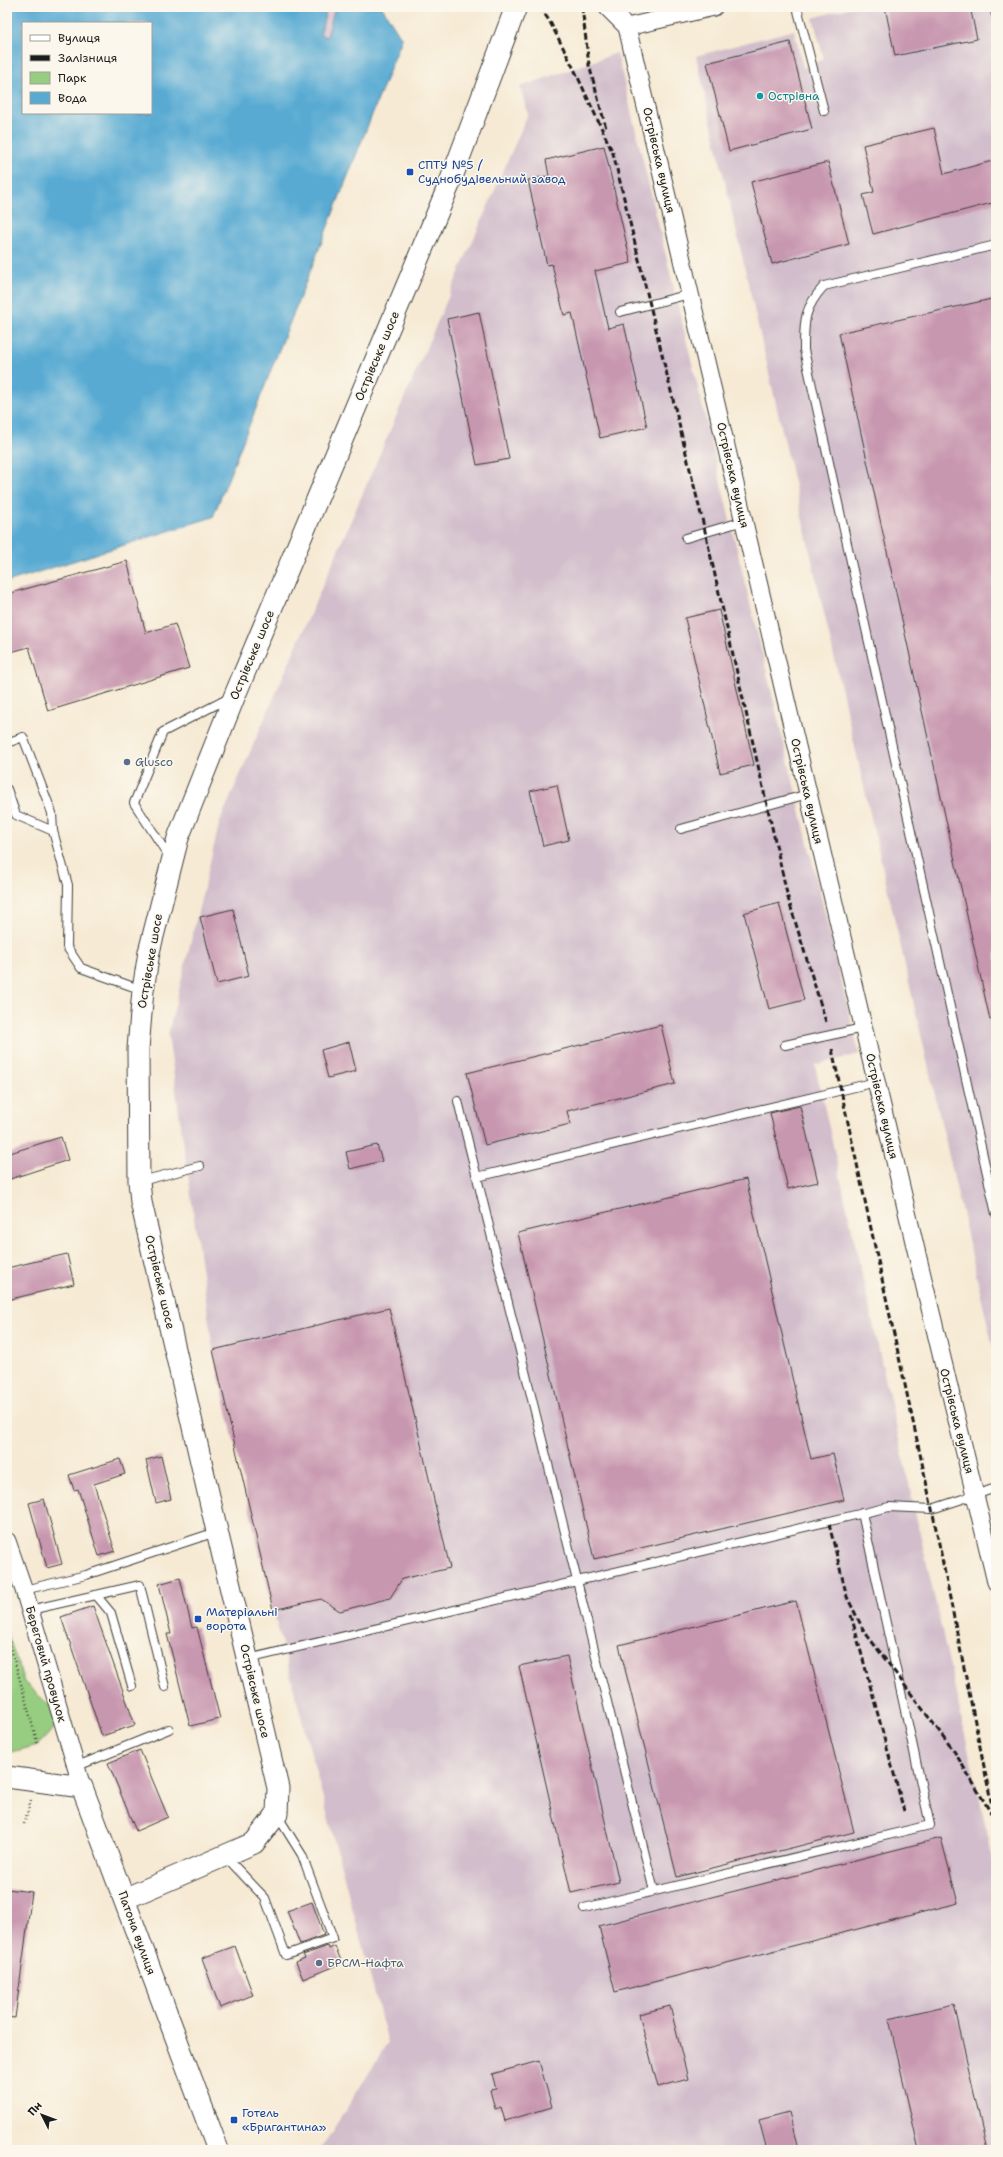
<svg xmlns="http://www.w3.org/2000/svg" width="1003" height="2157" font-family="'Shantell Sans',sans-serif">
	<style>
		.industrial { fill: #d1bdcb }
		.green { fill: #97cd80; stroke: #5a744e }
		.water { fill: #58aad3; stroke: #3a6378; fill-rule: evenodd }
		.building { fill: #c796af }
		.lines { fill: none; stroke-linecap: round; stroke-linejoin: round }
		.service-casing { stroke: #3d3b38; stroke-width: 10 }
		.minor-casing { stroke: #3d3b38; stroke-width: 19 }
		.tertiary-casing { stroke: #3d3b38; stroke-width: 23 }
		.path { stroke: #3d3b38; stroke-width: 2.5; stroke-dasharray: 1 3; stroke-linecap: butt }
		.service { stroke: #fff; stroke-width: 8 }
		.minor { stroke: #fff; stroke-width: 17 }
		.tertiary { stroke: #fff; stroke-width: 21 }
		.rail { stroke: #1c1c1c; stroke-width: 3; stroke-dasharray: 6 3; stroke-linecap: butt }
		.culture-dot { fill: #0f9aa8; stroke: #fbf7ec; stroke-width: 1.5 }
		.transit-dot { fill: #1a4fb4; stroke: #fbf7ec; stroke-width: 1.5 }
		.service-dot { fill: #5c6f8a; stroke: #fbf7ec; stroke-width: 1.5 }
		.labels { text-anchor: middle; stroke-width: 3; stroke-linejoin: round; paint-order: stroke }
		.culture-label { font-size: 12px; fill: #0d838f; stroke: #fbf7ec; text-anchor: start }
		.street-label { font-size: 12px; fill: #1c1c1c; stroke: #fbf7ec }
		.transit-label { font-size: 12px; fill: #164399; stroke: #fbf7ec; text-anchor: start }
		.service-label { font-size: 12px; fill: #4e5e75; stroke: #fbf7ec; text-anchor: start }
	</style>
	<rect width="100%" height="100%" fill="#fbf7ec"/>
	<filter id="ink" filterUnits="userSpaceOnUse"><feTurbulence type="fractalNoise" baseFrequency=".025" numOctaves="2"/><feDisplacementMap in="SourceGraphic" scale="8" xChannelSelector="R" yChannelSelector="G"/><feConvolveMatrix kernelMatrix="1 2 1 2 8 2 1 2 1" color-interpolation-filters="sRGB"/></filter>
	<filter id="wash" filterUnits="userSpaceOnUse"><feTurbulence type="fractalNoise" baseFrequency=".012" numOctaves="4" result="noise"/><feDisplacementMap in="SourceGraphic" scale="16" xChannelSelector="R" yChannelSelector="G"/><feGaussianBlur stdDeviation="0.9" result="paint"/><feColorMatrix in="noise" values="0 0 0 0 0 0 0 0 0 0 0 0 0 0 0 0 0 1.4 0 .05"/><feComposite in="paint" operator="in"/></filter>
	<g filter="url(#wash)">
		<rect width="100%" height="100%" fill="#f6ead4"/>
		<!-- industrial -->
		<path class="industrial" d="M327,7H335L328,37L320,35Z
			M852,7H996V1361L696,56L794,30L803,68L824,59L813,18Z
			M617,53L859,1054L815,1065L996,1872V2150H320L388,2043L273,1610L213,1350L168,1035L220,821L528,114L520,87Z"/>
		<!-- green -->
		<path class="green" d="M7,1632L24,1682L52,1708L55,1727L38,1745L8,1753Z"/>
		<!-- water -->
		<path class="water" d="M7,7H327L320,35L327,37L335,7H382L402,39L213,517L7,582ZM23,23H151V113H23Z"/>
		<g id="blocks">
			<!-- building -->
			<path class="building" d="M885,7H970L977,39L895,56Z
				M790,42L812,129L729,151L707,63Z
				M934,128L944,174L996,160V202L873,234L863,195L874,192L863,145Z
				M604,146L631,263L595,271L608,328L624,324L647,427L600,438L572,313L564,315L552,264L547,265L528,180L549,176L546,160Z
				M828,162L849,244L772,264L751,182Z
				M996,298V1019L990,1020L839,333Z
				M479,312L509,459L477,465L447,319Z
				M127,561L146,633L175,624L189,668L48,711L29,647L7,653V594Z
				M719,610L754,765L720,773L685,618Z
				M557,785L569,840L543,846L530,791Z
				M779,903L804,1000L769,1009L744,913Z
				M233,909L249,976L217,984L200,917Z
				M661,1025L675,1084L567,1111L570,1124L485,1145L467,1073Z
				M349,1042L356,1071L328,1078L321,1050Z
				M800,1106L818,1182L788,1189L770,1113Z
				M61,1137L68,1160L7,1180V1154Z
				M377,1145L382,1161L350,1169L346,1152Z
				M746,1179L811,1459L833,1454L844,1500L594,1559L518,1233Z
				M67,1254L74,1284L7,1300V1268Z
				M389,1308L450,1568L402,1579L390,1598L340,1611L321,1599L273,1610L213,1350Z
				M161,1456L171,1499L156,1503L146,1460Z
				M120,1459L125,1474L94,1484L115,1551L99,1556L78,1489L74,1490L69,1475Z
				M44,1499L62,1564L47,1568L29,1503Z
				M180,1578L192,1628L197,1627L220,1719L190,1726L167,1634H171L159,1584Z
				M796,1601L854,1832L677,1877L619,1645Z
				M93,1606L135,1725L102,1736L61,1617Z
				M567,1656L619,1882L571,1893L519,1666Z
				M140,1750L168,1817L136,1831L108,1763Z
				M941,1838L958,1903L615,1992L599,1926Z
				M7,1889L32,1892L15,2018L7,2017Z
				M312,1902L324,1935L300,1944L287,1911Z
				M235,1946L253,1995L220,2008L202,1958Z
				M328,1946L329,1949L335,1946L342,1963L303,1979L296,1962L305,1958L303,1955Z
				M954,2004L987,2150H919L889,2019Z
				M670,2006L688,2079L658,2087L639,2014Z
				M539,2061L552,2107L505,2121L501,2107L495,2109L490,2090L496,2089L492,2074Z
				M789,2112L798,2150H767L759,2120Z"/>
		</g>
	</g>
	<g filter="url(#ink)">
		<use href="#blocks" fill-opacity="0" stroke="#3d3b38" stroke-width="1"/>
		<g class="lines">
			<defs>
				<path id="service" d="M797,7L824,111
					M994,7L996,15
					M996,245L824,286C804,308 804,320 804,350L996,1214
					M620,312L690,294
					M686,538L744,521
					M7,743L23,737L52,813L53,831L68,885L67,947L81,968L142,990
					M7,789L16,815L53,831
					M681,829L808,794
					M170,858L134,803L163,732L231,697
					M785,1045L863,1028
					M458,1101L654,1891
					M477,1177L876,1082
					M141,1181L200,1166
					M24,1590L86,1575L216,1532
					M96,1595L111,1613L132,1686
					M30,1610L140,1585L165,1687
					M248,1659L889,1507L932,1509L996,1488
					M75,1767L169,1729
					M225,1856L265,1898L286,1955L333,1938L302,1855L277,1815
					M584,1908L930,1825L862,1513"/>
				<path id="minor" d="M607,7L627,27L916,1250L996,1582
					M627,27L714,7
					M7,1541L24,1590L82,1787"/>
				<path id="tertiary" d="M7,1777L82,1787L218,2150
					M124,1899L254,1843L277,1814L278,1788L217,1531L141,1202L139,1181L138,1049L143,990L149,952L178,838L235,695L449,185L516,7"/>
			</defs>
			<!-- service casing -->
			<use href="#service" class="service-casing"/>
			<!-- minor casing -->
			<use href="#minor" class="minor-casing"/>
			<!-- tertiary casing -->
			<use href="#tertiary" class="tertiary-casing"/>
			<!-- path -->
			<path class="path" d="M7,1634L38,1745
				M24,1824L31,1800"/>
			<!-- service -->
			<use href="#service" class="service"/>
			<!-- minor -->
			<use href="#minor" class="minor"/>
			<!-- tertiary -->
			<use href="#tertiary" class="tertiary"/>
			<!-- rail -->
			<path class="rail" d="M540,7L550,22L575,71L613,153L705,531L788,898L826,1022
				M582,7L589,65L606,128
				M832,1049L932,1509L996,1826
				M829,1524L847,1597L864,1631L954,1751L991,1813
				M851,1615L904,1811"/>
		</g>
	</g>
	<!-- markers -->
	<circle class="culture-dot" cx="760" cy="96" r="4"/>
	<g class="transit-dot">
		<rect x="406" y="168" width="8" height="8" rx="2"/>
		<rect x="194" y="1615" width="8" height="8" rx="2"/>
		<rect x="230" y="2116" width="8" height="8" rx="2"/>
	</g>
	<g class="service-dot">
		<circle cx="127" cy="762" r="4"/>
		<circle cx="319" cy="1963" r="4"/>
	</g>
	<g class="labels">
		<!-- culture labels -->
		<g class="culture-label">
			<text x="768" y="100">Острівна</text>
		</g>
		<!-- street labels -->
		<g class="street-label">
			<text transform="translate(659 160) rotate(77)" y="4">Острівська вулиця</text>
			<text transform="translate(377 356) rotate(-67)" y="4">Острівське шосе</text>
			<text transform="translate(733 475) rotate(77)" y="4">Острівська вулиця</text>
			<text transform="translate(252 655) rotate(-67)" y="4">Острівське шосе</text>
			<text transform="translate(807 791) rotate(77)" y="4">Острівська вулиця</text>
			<text transform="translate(150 961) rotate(-80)" y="4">Острівське шосе</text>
			<text transform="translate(882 1106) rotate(77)" y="4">Острівська вулиця</text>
			<text transform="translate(160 1282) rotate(77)" y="4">Острівське шосе</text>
			<text transform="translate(957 1421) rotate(76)" y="4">Острівська вулиця</text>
			<text transform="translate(46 1664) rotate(74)" y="4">Береговий провулок</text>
			<text transform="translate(255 1691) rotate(77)" y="4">Острівське шосе</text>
			<text transform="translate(137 1933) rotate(70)" y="4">Патона вулиця</text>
		</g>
		<!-- transit labels -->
		<g class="transit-label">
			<text x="418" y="169">СПТУ №5 /<tspan x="418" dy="14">Суднобудівельний завод</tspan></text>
			<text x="206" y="1616">Матеріальні<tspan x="206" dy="14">ворота</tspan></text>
			<text x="242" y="2117">Готель<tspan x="242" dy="14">«Бригантина»</tspan></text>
		</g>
		<!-- service labels -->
		<g class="service-label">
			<text x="135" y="766">Glusco</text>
			<text x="327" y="1967">БРСМ-Нафта</text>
		</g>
	</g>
	<!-- margin -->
	<rect width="1003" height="2157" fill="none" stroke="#fbf7ec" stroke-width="24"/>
	<!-- legend -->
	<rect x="22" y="22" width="130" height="92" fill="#fbf7ec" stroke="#a29f99"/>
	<rect x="30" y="35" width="20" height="6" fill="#ffffff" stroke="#a29f99"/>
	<text x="58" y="42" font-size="12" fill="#1c1c1c">Вулиця</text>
	<rect x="30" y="55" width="20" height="6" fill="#1c1c1c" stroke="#a29f99"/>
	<text x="58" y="62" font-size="12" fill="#1c1c1c">Залізниця</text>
	<rect x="30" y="72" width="20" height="12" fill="#97cd80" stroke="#a29f99"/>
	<text x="58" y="82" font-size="12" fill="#1c1c1c">Парк</text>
	<rect x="30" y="92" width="20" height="12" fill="#58aad3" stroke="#a29f99"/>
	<text x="58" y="102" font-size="12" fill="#1c1c1c">Вода</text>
	<!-- north arrow -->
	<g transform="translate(42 2115) rotate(312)" stroke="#fbf7ec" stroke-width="3" paint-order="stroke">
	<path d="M0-3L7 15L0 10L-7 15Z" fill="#1c1c1c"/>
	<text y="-6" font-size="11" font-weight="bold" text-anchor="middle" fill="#1c1c1c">Пн</text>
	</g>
</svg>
